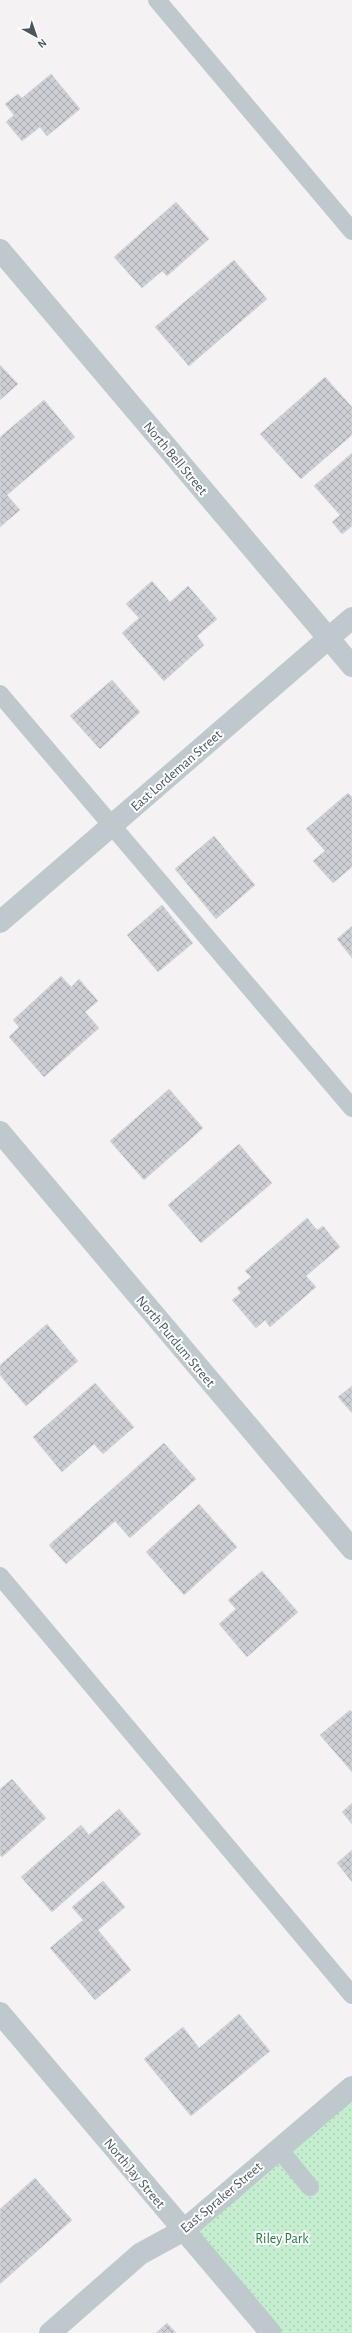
<svg xmlns="http://www.w3.org/2000/svg" width="352" height="2333" font-family="'Alegreya Sans',sans-serif">
	<style>
		.park { fill: url(#park-dots) }
		.building { fill: url(#building-cross-hatch); stroke: #d7d9dd }
		.lines { fill: none; stroke-linecap: round; stroke-linejoin: round }
		.service { stroke: #bfc8cd; stroke-width: 18 }
		.minor { stroke: #bfc8cd; stroke-width: 22 }
		.labels { text-anchor: middle; stroke-width: 4; stroke-linejoin: round; paint-order: stroke }
		.street-label { font-size: 14px; fill: #4b575f; stroke: #fff }
		.park-label { font-size: 14px; fill: #1f7d43; stroke: #fff }
	</style>
	<defs>
		<pattern id="park-dots" width="8" height="8" patternUnits="userSpaceOnUse"><rect width="8" height="8" fill="#c5edd0"/><path d="M2 2h.1M6 6h.1" fill="none" stroke="#abcdb5" stroke-width="1.8" stroke-linecap="round"/></pattern>
		<pattern id="building-cross-hatch" width="8" height="8" patternUnits="userSpaceOnUse"><rect width="8" height="8" fill="#cdcfd4"/><path d="M0 0l8 8M0 8l8-8" fill="none" stroke="#a8abaf"/></pattern>
	</defs>
	<rect width="100%" height="100%" fill="#f4f2f3"/>
	<!-- park -->
	<path class="park" d="M352,2085V2333H271L184,2230Z"/>
	<!-- building -->
	<path class="building" d="M51,74L80,109L47,136L40,127L22,141L6,122L14,115L5,104L18,94L22,98Z
		M176,202L209,239L167,276L162,271L142,288L114,257Z
		M234,260L267,299L189,366L155,327Z
		M0,365L18,384L0,400Z
		M325,377L352,407V435L301,479L260,434Z
		M44,400L75,437L7,495L20,510L0,527V437Z
		M352,453V526L342,534L332,522L340,515L314,486Z
		M152,581L170,602L188,586L217,619L197,636L204,645L164,681L122,633L139,618L126,604Z
		M112,680L140,712L100,749L70,716Z
		M348,793L352,797V867L333,883L313,861L325,851L306,829Z
		M214,836L255,885L216,919L175,869Z
		M162,905L193,943L158,972L127,935Z
		M352,926V958L337,939Z
		M61,976L71,987L79,979L98,1001L85,1012L99,1028L44,1077L9,1037L19,1027L13,1020Z
		M169,1089L203,1128L144,1180L110,1141Z
		M239,1144L272,1183L201,1243L168,1205Z
		M307,1218L317,1230L323,1226L340,1247L306,1276L316,1287L270,1327L265,1320L256,1328L232,1300L241,1293L237,1288L251,1277L245,1271Z
		M47,1324L78,1361L26,1406L0,1375V1365Z
		M95,1383L134,1427L103,1454L94,1444L62,1472L33,1437Z
		M352,1386V1413L338,1397Z
		M164,1443L196,1479L130,1538L115,1521L66,1564L49,1545Z
		M199,1504L237,1547L184,1595L146,1552Z
		M262,1571L298,1612L247,1657L219,1624L236,1609L228,1600Z
		M350,1710L352,1712V1772L320,1735Z
		M12,1779L46,1818L2,1857L0,1855V1789Z
		M352,1803V1824L342,1812Z
		M119,1809L141,1834L52,1912L21,1877L81,1825L89,1835Z
		M352,1850V1882L337,1863Z
		M103,1881L125,1907L98,1930L131,1970L95,2000L50,1948L83,1920L72,1907Z
		M239,2014L270,2051L191,2116L144,2059L183,2027L199,2048Z
		M35,2178L72,2220L0,2284V2209Z
		M167,2323L176,2333H156Z"/>
	<g class="lines">
		<!-- service -->
		<path class="service" d="M157,0L352,231
			M0,694L352,1108
			M0,1576L352,1995
			M279,2149L310,2187"/>
		<!-- minor -->
		<path class="minor" d="M0,250L352,666
			M0,922L352,618
			M0,1132L352,1549
			M0,2013L271,2333
			M50,2333L140,2254L184,2230L352,2087"/>
	</g>
	<g class="labels">
		<!-- street labels -->
		<g class="street-label">
			<text transform="translate(176 458) rotate(50)" y="5">North Bell Street</text>
			<text transform="translate(176 770) rotate(-41)" y="5">East Lordeman Street</text>
			<text transform="translate(176 1341) rotate(50)" y="5">North Purdum Street</text>
			<text transform="translate(135 2173) rotate(50)" y="5">North Jay Street</text>
			<text transform="translate(221 2197) rotate(-40)" y="5">East Spraker Street</text>
		</g>
		<!-- park labels -->
		<g class="park-label">
			<text x="282" y="2243">Riley Park</text>
		</g>
	</g>
	<!-- north arrow -->
	<g transform="translate(36 36) rotate(140)" stroke="#ffffff" stroke-width="3" paint-order="stroke">
	<path d="M0-3L7 15L0 10L-7 15Z" fill="#4b575f"/>
	<text y="-6" font-size="11" font-weight="bold" text-anchor="middle" fill="#4b575f">N</text>
	</g>
</svg>
